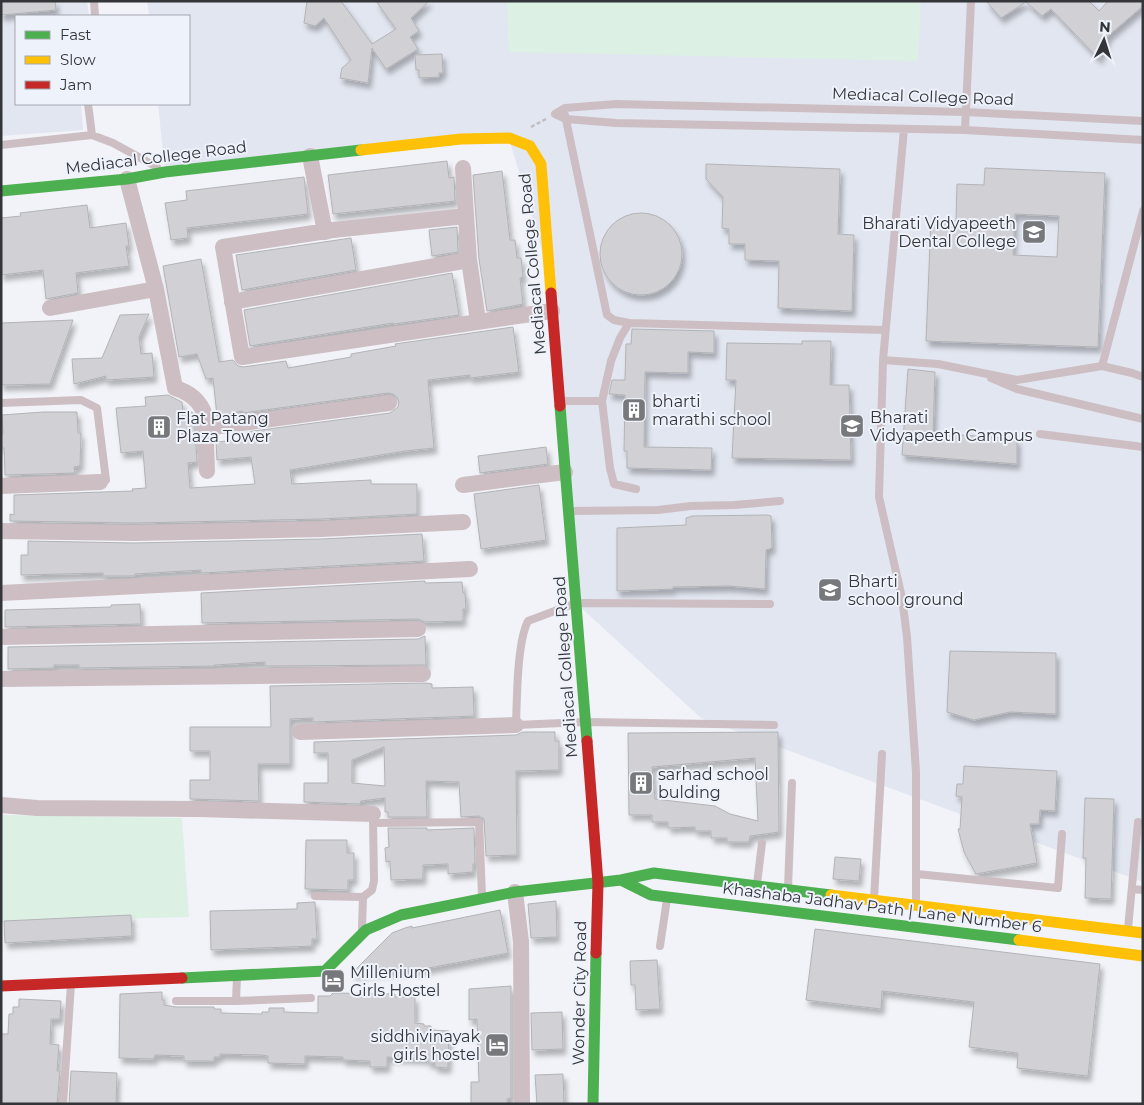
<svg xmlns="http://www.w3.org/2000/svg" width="1144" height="1105" font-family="Montserrat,sans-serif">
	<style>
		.built { fill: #e2e6f0 }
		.green { fill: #dcf0e4 }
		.building { fill: #d1d1d5; stroke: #b2b3b7; fill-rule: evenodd; filter: url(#shadow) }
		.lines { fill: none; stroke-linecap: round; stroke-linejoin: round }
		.path { stroke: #c4bdbf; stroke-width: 2.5; stroke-dasharray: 4 2.5; stroke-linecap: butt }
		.lane { stroke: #ccbec2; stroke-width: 8 }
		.street { stroke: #ccbec2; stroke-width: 16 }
		.fast { stroke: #4caf50; stroke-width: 11 }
		.slow { stroke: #ffc107; stroke-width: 11 }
		.jam { stroke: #c62828; stroke-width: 11 }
		.labels { text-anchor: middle; stroke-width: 4; stroke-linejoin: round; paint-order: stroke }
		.street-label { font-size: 16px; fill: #343539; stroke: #eef2fb }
		.poi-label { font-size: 16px; fill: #343539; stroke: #eef2fb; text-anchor: start }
	</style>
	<defs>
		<filter id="shadow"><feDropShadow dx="3" dy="5.5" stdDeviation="2.5" flood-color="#0004"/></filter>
	</defs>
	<rect width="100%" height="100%" fill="#f1f3f8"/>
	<!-- built -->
	<path class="built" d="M1,1H87L89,16H16V104H81L83,130L1,136Z
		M147,1H1143V882L701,718L576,603L550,278L509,138L165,172L158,104H189V16H149Z"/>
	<!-- green -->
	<path class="green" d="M507,1H921L918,61L509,52Z
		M1,815L182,818L189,917L1,922Z"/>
	<!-- building -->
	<path class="building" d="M1,1H55L56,10L1,15Z
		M307,1H341L372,44L396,29L376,1H429L411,18L419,31L410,37L418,49L386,69L372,48L368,83L340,78L342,68L351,60L324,18L315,26L304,23Z
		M986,1H1089L1099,11L1108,1H1143V6L1108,36L1099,59L1051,9L1042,16L1026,2L1001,18Z
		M442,54L443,73H439V77L419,78V70H416L415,55Z
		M447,161L449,178L454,177L455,201L333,214L328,175Z
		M706,164L840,169L838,234L854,235L852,311L778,308L779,261L745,260V244H729V229L722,228L723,197L706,179Z
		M985,168L1105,173L1098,347L926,341L931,221H956L957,184L984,185ZM1015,214L1059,216L1057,257L1013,255Z
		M502,171L510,240H515L517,258H521L523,277L520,278L523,304L487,311L479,259L473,175Z
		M304,177L308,214L187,228L188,238L171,240L165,203L187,200L186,191Z
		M87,205L90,228L126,223L129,246H126L129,266L76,273L78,293L46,299L43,270L1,275V218L21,216L20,213Z
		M600 254a41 41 0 1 1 82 0a41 41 0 1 1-82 0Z
		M457,227L458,252L432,256L429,230Z
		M351,238L356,270L242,290L236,255Z
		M201,259L219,362L233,360L238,366L243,367L286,361L288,368L351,357V354L396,346L395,344L513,327L519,372L470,378V375L428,380L434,448L405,451L290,470L292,484L371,480V484H417V514L321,519L134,523L10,521V514L14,515V495L133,491L132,489L146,488L143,451L121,453L116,408L146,406L145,397L168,395L182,402L183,413L192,412L194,415L197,462L188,463L190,488L255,484L251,457L217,460L216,442L247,439L246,432L390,413L398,407L399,402L397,397L393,394L388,393L243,413V411L217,416L213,378L206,379L197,354L179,357L163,266Z
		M452,273L459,315L394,324L393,323L250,346L244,310Z
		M149,314L139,337L141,354L152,353L154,377L106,380V376L74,384L72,359L102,358L120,315Z
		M73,320L50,384L1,385V323Z
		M632,329L714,331V353L688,352V373L645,372L644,447L712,448L711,470L627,468V451H624L625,395L609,394L612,380H625L626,344H631Z
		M802,341H831L830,385H849L851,460L732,458L736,380H726L727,343L802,344Z
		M908,369L935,372L933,433L1017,439V464L902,455Z
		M43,412H77L78,433H81L80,466L74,467L75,473L5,475L4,448H1V435L3,434L2,415Z
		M546,447L548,464L480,473L478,456Z
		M539,485L546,540L481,549L474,494Z
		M768,515L771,516L772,548L766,550L765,589L729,586L673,587V589L617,591V528L686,525V518L692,516Z
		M422,534L424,561L201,573V570L135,574V576H103V573L21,575V555H28V541L134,543L321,539Z
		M425,581V583L462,582L463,593H465L466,609H463V621L425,622L418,619L202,623L201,593Z
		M140,604L141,624L5,627V610L111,607V605Z
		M425,636L426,665L265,666V662L214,665V666L79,668V665H54V668L8,669V647L418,639Z
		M950,651L1056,653V714L1010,712L974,720L947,712Z
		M426,683L432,684V688L473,687L474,716L313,722V718L290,719V764H258L259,801L190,799V780H210V751H190V727H271L270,686Z
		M523,732H555V741H559V770L516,771L517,855L486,856L484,819L479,816L461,817L459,782L426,781L427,817H388V812H385V798L361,801L360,804L304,802V783H328V753H314V742L516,735ZM384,747L385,786L352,783V760Z
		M778,732L779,832L750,836L749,842H727V838H711V831H695V827L668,828V822H652V815H629L628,733ZM755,758L758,821L730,814L715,806L655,799L652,767Z
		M964,766L1057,771L1055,811L1040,810L1039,824H1030L1037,863L976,874L964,852L958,829H960L962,797L956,796L957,784H963Z
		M1085,798L1114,799L1111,899L1085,898L1086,858H1083Z
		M388,828H427V830L474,828L475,864H473V872L448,874V864L423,865V879L391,880L390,861L386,862L385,848L389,847Z
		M306,840H347V853H354V880H348V890L305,889Z
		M835,857L861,859L859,881L833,879Z
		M556,901L557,937L531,938L528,904Z
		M315,902L317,939H312V946L211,950L210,911L297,909V903Z
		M500,910L508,953L413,971V969L351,974L392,933L405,928L412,926V928Z
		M131,915L132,936L5,943L4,921Z
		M815,929L1100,964L1088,1076L1017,1068L1018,1053L969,1047L974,1002L882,991L881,1009L806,1000Z
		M657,960L660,1009L636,1010L635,985H631L630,961Z
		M511,986V1098L507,1099V1104H471V1082H479L477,1019L469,1020V989Z
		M162,992V1000H164V1005L176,1007H214V1009H221V1013L262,1014V1012H269V1008H284V1012L318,1013V996H330L333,993L395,994V997H415V1023L424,1024V1026H431V1030L449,1031L448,1068L435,1067V1063H428V1059L387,1057V1067H370V1061L343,1060V1057L305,1056V1064L268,1063V1056L261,1055L220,1054V1057H214V1061H184V1056L155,1055L154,1059L119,1058L120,994Z
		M19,999L61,1001L60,1019H51L50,1044L59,1045L57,1071H60L57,1104H1V1034H8L9,1014H13V1007H19Z
		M562,1012L563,1049L532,1050L531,1013Z
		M71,1071L117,1073L116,1104H69Z
		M563,1074L564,1104H537L535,1075Z"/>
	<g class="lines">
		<!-- path -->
		<path class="path" d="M531,127L546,119"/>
		<!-- lane -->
		<path class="lane" d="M94,1L95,16
			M88,104L92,135
			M555,114L565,108L616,104L966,112L1143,121
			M555,114L566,119L616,123L965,130L1143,140
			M565,115L607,315L614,320L629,323
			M904,129L883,360L879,497L902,598L907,637L916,772V903
			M965,130L971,1
			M1,145L92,135L113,143L157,167
			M883,360L938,364L1017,380L1102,366L1132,373L1143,377
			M1102,366L1143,211
			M991,378L1017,389L1143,419
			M562,401H602
			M1,403L81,400L97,408L106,480
			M1040,434L1143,447
			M636,489L614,484L610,468L602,401L611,361L620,338L629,323L885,330
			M570,511L658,510L691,506L734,505L780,501
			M770,604L576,603L528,621C517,642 517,698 516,725L585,722L774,725
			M373,823L479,822L482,896
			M917,874L1058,888L1062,834
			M757,884L762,843
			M788,888L792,783
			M1132,889L1143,890
			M315,896L363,897
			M874,899L882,754
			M362,928L363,897L372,890L374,881L373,819
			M1128,929L1138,822
			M660,946L667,899
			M237,977L236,1001L311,998
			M176,1001H236
			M63,1104L71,984"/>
		<!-- street -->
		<path class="street" d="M310,156L325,232
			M463,168L466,216
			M127,179L156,289L175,388C189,392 200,401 205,415L207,471
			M232,302L469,260
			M50,308L156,289
			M478,321L469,260L466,216L333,230L223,247L242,357L552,311
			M205,428L389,403
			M463,485L565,472
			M1,486L100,482
			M1,531L134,533L321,529L463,522
			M1,593L470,569
			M1,637L418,629
			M1,679L423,674
			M300,732L516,725
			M1,805L37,808L199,809L373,814
			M515,892L521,942L522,1104"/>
		<!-- fast -->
		<path class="fast" d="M1,191L127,179L165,172L361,150
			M560,406L587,741
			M621,880L651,895L1019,940
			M182,978L325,971L366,930L401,915L515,892L621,880L654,873L831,895
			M593,1104L596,953"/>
		<!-- slow -->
		<path class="slow" d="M361,150L461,139L509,138L530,146L541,164L551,293
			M831,895L1143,933
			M1019,940L1143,956"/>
		<!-- jam -->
		<path class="jam" d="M551,293L560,406
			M587,741L598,883L596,953
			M1,986L182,978"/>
	</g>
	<!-- icons -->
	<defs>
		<symbol id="university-square" viewBox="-11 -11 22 22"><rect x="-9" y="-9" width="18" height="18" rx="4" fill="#76787c" stroke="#eef2fb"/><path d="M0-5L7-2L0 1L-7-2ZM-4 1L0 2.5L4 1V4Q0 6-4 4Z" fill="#fff"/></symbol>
		<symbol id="building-square" viewBox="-11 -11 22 22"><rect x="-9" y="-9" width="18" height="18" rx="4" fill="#76787c" stroke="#eef2fb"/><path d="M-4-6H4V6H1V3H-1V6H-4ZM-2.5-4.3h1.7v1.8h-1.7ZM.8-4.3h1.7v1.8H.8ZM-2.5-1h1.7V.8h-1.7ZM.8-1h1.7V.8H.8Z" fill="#fff"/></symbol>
		<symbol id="school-square" viewBox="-11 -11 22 22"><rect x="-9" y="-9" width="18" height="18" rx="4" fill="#76787c" stroke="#eef2fb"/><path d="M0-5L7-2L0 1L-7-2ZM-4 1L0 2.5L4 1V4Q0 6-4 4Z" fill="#fff"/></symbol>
		<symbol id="hotel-square" viewBox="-11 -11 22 22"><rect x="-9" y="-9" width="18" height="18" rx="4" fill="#76787c" stroke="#eef2fb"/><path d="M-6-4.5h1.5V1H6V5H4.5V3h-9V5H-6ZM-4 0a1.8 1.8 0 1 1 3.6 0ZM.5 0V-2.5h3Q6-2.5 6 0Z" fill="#fff"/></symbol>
	</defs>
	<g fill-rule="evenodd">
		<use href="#university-square" x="1020" y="218" width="28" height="28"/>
		<use href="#building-square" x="620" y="396" width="28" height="28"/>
		<use href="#university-square" x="838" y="412" width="28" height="28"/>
		<use href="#building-square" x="145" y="413" width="28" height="28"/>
		<use href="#school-square" x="816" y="576" width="28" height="28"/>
		<use href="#building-square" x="627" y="769" width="28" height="28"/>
		<use href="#hotel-square" x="319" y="967" width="28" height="28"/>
		<use href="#hotel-square" x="483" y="1031" width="28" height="28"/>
	</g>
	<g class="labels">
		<!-- street labels -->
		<g class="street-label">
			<text transform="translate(923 96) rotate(2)" y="6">Mediacal College Road</text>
			<text transform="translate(156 157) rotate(-7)" y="6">Mediacal College Road</text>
			<text transform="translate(532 264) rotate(-95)" y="6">Mediacal College Road</text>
			<text transform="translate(565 667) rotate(-94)" y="6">Mediacal College Road</text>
			<text transform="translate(882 907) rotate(7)" y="6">Khashaba Jadhav Path | Lane Number 6</text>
			<text transform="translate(579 993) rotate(-89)" y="6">Wonder City Road</text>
		</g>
		<!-- poi labels -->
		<g class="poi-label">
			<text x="1016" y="229" text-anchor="end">Bharati Vidyapeeth<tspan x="1016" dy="18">Dental College</tspan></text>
			<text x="652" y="407">bharti<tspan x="652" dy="18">marathi school</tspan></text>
			<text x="870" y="423">Bharati<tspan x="870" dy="18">Vidyapeeth Campus</tspan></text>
			<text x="176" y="424">Flat Patang<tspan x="176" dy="18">Plaza Tower</tspan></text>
			<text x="848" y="587">Bharti<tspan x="848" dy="18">school ground</tspan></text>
			<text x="658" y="780">sarhad school<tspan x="658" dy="18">bulding</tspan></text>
			<text x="350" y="978">Millenium<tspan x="350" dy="18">Girls Hostel</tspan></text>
			<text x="480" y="1042" text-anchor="end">siddhivinayak<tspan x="480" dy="18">girls hostel</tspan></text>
		</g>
	</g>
	<!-- border -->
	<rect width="1144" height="1105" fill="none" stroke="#343539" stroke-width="5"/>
	<!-- legend -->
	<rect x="15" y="15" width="175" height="90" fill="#eef2fb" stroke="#a4a6ad"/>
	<rect x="25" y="31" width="25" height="8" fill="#4caf50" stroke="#a4a6ad"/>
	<text x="60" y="40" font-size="15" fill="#343539">Fast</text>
	<rect x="25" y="56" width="25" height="8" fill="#ffc107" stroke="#a4a6ad"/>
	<text x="60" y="65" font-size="15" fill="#343539">Slow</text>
	<rect x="25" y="81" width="25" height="8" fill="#c62828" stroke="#a4a6ad"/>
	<text x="60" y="90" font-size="15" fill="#343539">Jam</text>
	<!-- north arrow -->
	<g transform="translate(1104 40) rotate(4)" stroke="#eef2fb" stroke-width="4" paint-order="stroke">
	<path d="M0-4L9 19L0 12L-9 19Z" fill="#343539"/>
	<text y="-8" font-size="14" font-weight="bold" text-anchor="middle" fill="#343539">N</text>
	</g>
</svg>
